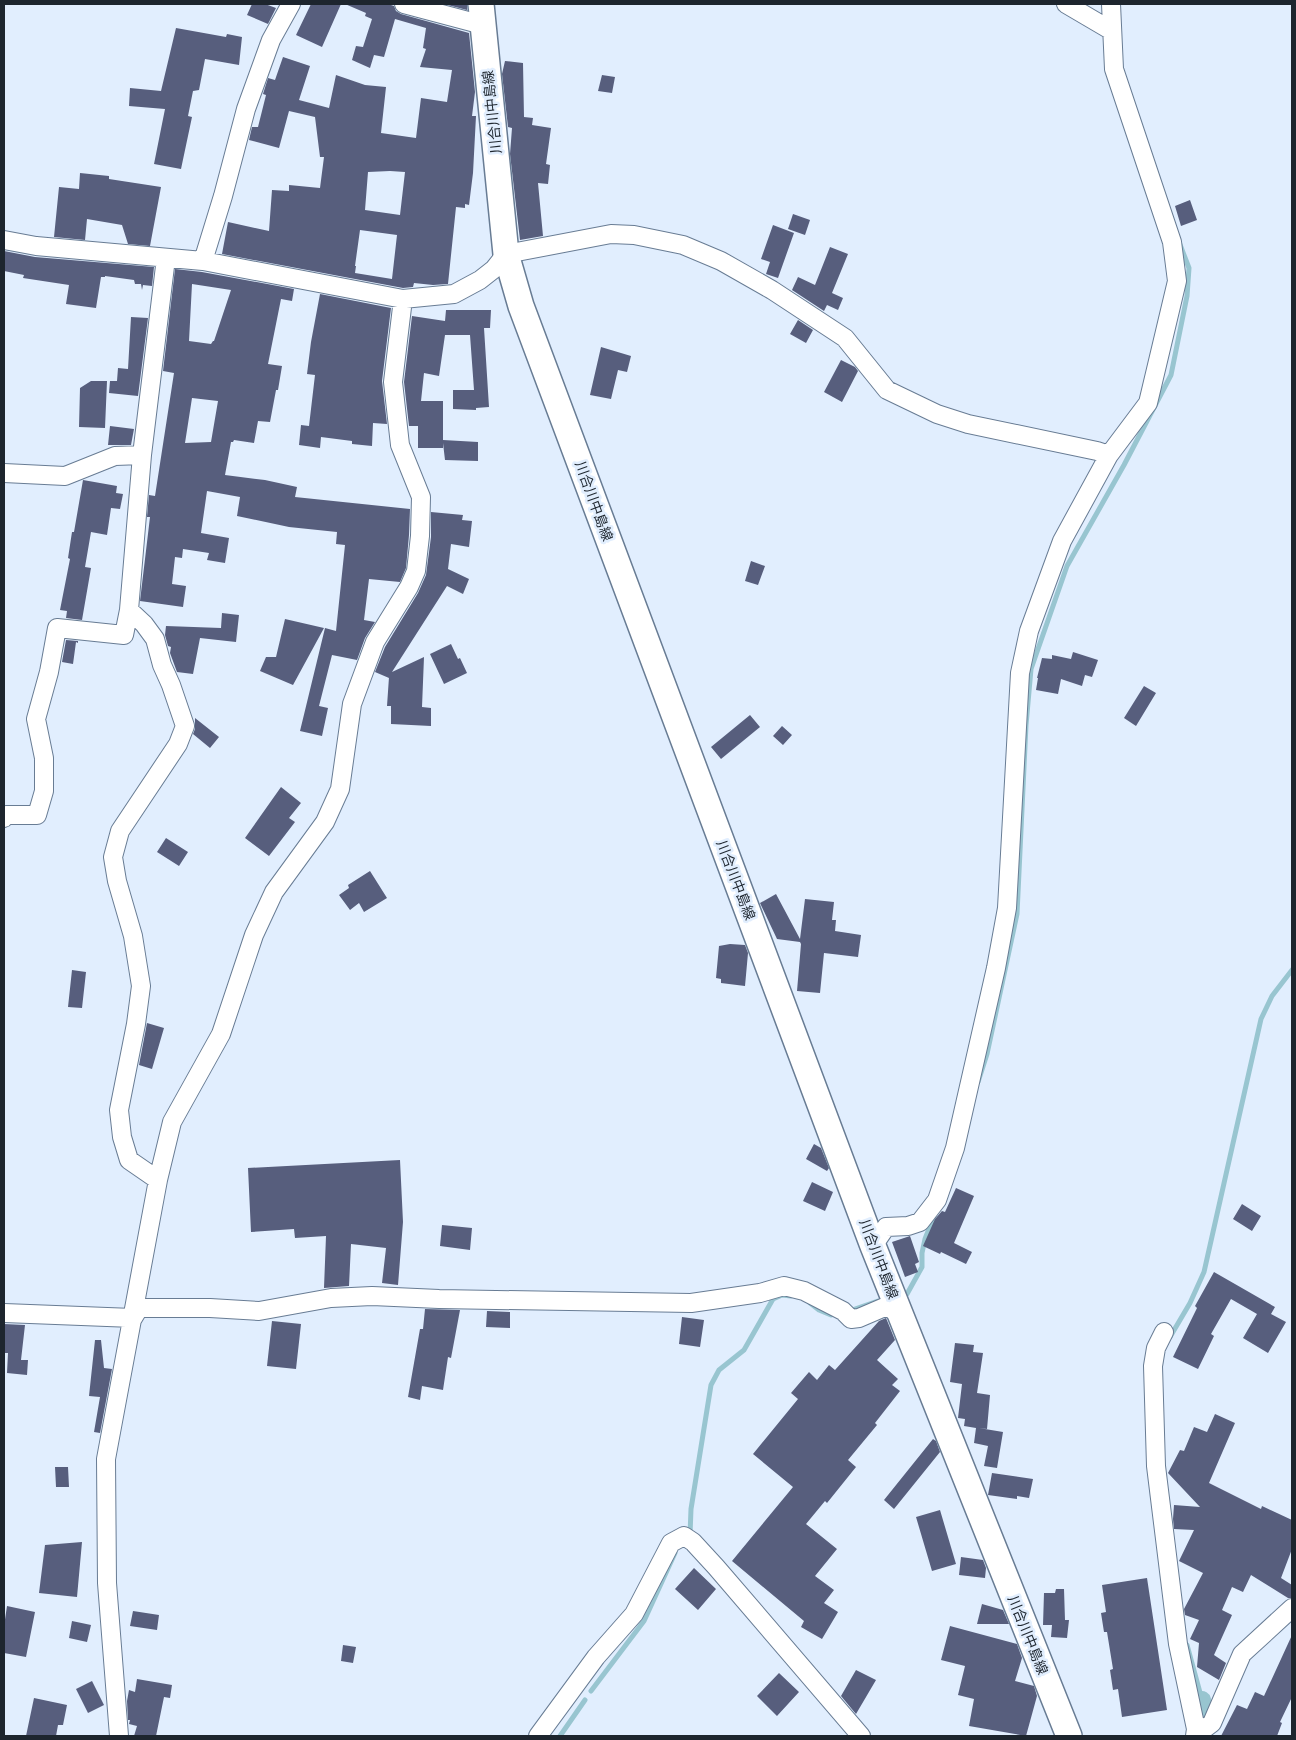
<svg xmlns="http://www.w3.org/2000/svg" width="1296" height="1740" font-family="'Source Sans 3','Noto Sans JP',sans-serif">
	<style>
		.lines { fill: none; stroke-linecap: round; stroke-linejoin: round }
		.stream { stroke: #98c5d0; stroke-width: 5 }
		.canal { stroke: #98c5d0; stroke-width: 18 }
		.building { fill: #575e7d; fill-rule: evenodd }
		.minor-casing { stroke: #687c94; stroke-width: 20 }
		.secondary-casing { stroke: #687c94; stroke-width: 28 }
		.minor { stroke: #fff; stroke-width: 18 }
		.secondary { stroke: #fff; stroke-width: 25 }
		.labels { text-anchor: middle; stroke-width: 5; stroke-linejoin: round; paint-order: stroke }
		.street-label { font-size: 14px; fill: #1d252e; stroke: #e1eefe }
	</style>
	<rect width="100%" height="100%" fill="#e1eefe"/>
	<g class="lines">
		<!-- stream -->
		<path class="stream" d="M978,1082L987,1054L1017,914L1026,725L1031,669L1067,566L1124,465L1171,375L1187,296L1189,268L1179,242
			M907,1294L922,1267V1253L925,1239L934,1216
			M810,1303L819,1310L831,1315
			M855,1309L878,1301
			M1170,1337L1190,1303L1204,1272L1261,1019L1272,996L1292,970
			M690,1535L691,1509L711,1385L719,1370L744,1350L773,1299L782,1295L791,1296
			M1187,1645L1202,1700
			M591,1691L644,1621L675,1553
			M560,1736L585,1700"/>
		<!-- canal -->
		<path class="canal" d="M1202,1700L1206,1715"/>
	</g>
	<!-- building -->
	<path class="building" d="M252,4H265L276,8L268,24L247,15Z
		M311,4H341L322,47L296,35Z
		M345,4H388L394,6L396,11L401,14L469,33L475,92L472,116H476L473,173L469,205L465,204V208L456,207L448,284L433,285L414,283L413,287L403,288L222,254L228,222L269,231L272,190L289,191V185L320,188L324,157H320L315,117L289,111L279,148L249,140L252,127H258L266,95L263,94L268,78L275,80L283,57L310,66L299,100L329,108L336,75L365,85L386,87L381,133L416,138L421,98L447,102L452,70L420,67L426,49L423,48L426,28L395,19L384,57L374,55L370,68L352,60L356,46L363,47L372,19L365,16L366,13ZM390,171L405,172L400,215L365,210L368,172ZM360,230L397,235L392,279L355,273L356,266H355Z
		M444,4H467V10Z
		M176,28L226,37L227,34L242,37L239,65L205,59L199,90L193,91L188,116L192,117L181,169L154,164L165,109L129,106L130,88L161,91Z
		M505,61L523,63L524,117L533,118L532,125L551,128L546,164L550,165L548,184L538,183L543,236L520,240L510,154L512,128L508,127L502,74Z
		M602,75L615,77L612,93L598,91Z
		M80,173L109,176V179L161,187L150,246L128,244L122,225L87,219L85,240L54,237L59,187L79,189Z
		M1190,200L1197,220L1181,226L1175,206Z
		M793,214L810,220L805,235L788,229Z
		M773,225L794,233L778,278L766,274L770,262L761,259Z
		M830,247L848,254L832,293L843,298L838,310L827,305L824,311L792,290L798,277L815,285Z
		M4,251L35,257L154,267L152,286L143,285L142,290L141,284H135L134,280L105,276V277H101L96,308L66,304L69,285L23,278L24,275L4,271Z
		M175,269L202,272L294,289L292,301L281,299L268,364L282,366L278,390H276L270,422L258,421L254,443L234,440L233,442H231L225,475L265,480L297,487L295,497L410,509L409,535L406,568L400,582L369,579L364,620L375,622L365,638L357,660L332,655L319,706L328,708L322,736L300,731L325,628L336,631L345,545L336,544L337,532L289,527L237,516L240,497L207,491L201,533L229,538L225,563L207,560L209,553L183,549L182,558L175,557L172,584L186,586L183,607L140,601L150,517H147L149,495L155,496L174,373L163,371ZM192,284L231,290L214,341H213L211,344L189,341ZM192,398L218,401L211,442L185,443Z
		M320,294L391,308L382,381L387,424L373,423L372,446L352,444V441L321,437L320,448L299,445L301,425L309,426L315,375L307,374L311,342Z
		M446,310H491L490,328H484L489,407L476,408V410L453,409V390H474L470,335H445L439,376L424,373L421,401H443V440L478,442V461L445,460L443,443V448H418V426H409L404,382L412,316L445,321Z
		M131,317L148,318L138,396L109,393L110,381H117L118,368L128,369Z
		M798,320L813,330L806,343L790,334Z
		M601,347L631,356L627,372L618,370L611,399L590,395Z
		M841,360L855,367L858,371L842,402L824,392Z
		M91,381H107L105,428L79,427L80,388Z
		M110,426L134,429L131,445H108Z
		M83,480L117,486L116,493L123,494L120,509L111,508L107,535L91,532L85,567L91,568L82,620L66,618L67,611L60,610L70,559L68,558L72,532H74Z
		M431,512L463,515L462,520L472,521L469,547L451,544L448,569L469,579L463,594L447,586L392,672L424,657L422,707L431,708V726L391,724V706H387L389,677V678L375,672L385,647L418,593L426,575L431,537Z
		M751,561L765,566L758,585L745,581Z
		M222,613L239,615L236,642L200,638L193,674L177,672L170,653L171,647L168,646L165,635L166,626L221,628Z
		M285,619L324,628L293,685L260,671L266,657H276Z
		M66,640L78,641V643L76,642L73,664L62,662Z
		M451,644L458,659L460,658L467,673L444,684L430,654Z
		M1073,652L1098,660L1092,677L1085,675L1082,686L1061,679L1058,694L1036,690L1038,678H1037L1042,658L1052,659V655L1071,659Z
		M1144,686L1156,693L1136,726L1124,718Z
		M750,715L760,727L721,759L711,747Z
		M195,718L219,737L210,748L193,734L195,729Z
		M782,726L792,735L783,745L773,736Z
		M281,787L301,803L289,818L295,822L269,856L245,838Z
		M166,838L188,852L179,866L157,852Z
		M370,871L387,898L364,912L359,903L350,910L339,895L349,888L348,885Z
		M776,894L800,939L805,899L834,902L832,920H836L835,931L861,935L858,957L824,953L820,993L797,991L801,944L800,942L777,939L760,903Z
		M730,944L745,945L748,953L745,986L721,983V979L716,978L719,946Z
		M72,970L86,972L82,1008L68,1007Z
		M147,1023L164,1028L152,1069L139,1065Z
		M814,1144L821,1148L829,1168L827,1171L806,1159Z
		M400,1160L403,1222L398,1285L382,1283L386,1248L351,1244L349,1286L324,1288L326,1236L295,1238L294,1229L251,1232L248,1168Z
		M812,1182L833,1192L825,1211L803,1201Z
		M956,1188L974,1196L954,1243L972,1252L966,1264L941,1252L940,1254L923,1246L935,1219L942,1211L945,1212Z
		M1242,1204L1261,1216L1252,1231L1233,1219Z
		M442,1225L472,1228L470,1250L440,1246Z
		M910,1236L919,1262L915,1264L918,1272L905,1277L892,1242Z
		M1214,1272L1275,1307L1271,1314L1286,1322L1268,1353L1243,1338L1257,1314L1231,1299L1211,1334L1214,1336L1198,1369L1173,1357L1197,1308L1195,1306Z
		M425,1309L460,1310L451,1358L448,1357L443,1390L422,1386L420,1400L408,1397L420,1329H423Z
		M487,1311L510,1312V1328L486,1327Z
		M682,1317L704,1320L700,1347L679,1344Z
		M886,1318L895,1340L877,1360L898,1379L892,1385L900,1391L875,1423L877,1425L848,1460L856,1467L827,1503L825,1501L806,1524L837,1549L815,1576L834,1590L824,1603L838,1612L822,1639L801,1627L804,1621L732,1561L793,1487L753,1454L798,1399L791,1393L809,1372L817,1380L829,1365L835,1370L879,1321Z
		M272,1321L301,1324L296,1369L267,1366Z
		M4,1324L25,1325L21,1360H28L27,1375L7,1373L8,1353H4Z
		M95,1340H101L104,1368L112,1369L100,1433L94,1432L100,1397L89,1396Z
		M955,1343L974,1345L973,1352L983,1353L977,1393L990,1395L987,1429L979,1428L1003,1432L997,1468L984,1466L988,1446L974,1443L976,1428L964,1426L965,1419L958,1418L962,1384L950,1382Z
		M1215,1414L1235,1423L1209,1483L1261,1509L1262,1506L1292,1520V1549L1281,1578L1292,1585V1598H1288L1251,1575L1243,1592L1232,1587L1222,1610L1232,1615L1214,1655L1226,1663L1219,1680L1197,1667L1199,1643L1190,1639L1199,1620L1185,1615L1184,1609L1203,1573L1179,1561L1194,1530L1174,1529L1173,1519L1174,1505L1200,1507L1168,1473L1180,1450L1184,1451L1194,1427L1207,1432Z
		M933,1439L936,1441L940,1452L894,1509L884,1500Z
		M55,1467H68L69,1487H56Z
		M992,1473L1033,1479L1029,1498L1017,1496V1499L988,1495Z
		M940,1510L956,1564L932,1571L916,1517Z
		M82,1542L77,1597L39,1593L45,1545Z
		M961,1557L983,1560L986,1568L985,1578L959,1575Z
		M694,1568L716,1589L698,1610L675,1589Z
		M1147,1578L1167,1710L1122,1717L1118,1689L1113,1690L1110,1670L1113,1669L1107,1632H1104L1101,1613L1106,1612L1102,1585Z
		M1056,1589H1064L1065,1620H1069L1067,1638L1051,1637L1052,1625H1043L1044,1593H1055Z
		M982,1604L1003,1610L1009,1624H977Z
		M7,1606L35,1612L26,1657L4,1653V1626Z
		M133,1611L159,1615L157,1630L130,1626Z
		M72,1621L91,1625L87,1642L69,1638Z
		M950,1626L1017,1644L1022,1658L1015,1681L1034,1686L1037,1696L1026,1736L969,1726L974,1699L958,1695L965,1666L941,1660Z
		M1292,1635V1697L1280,1722L1282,1723L1277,1736H1221L1237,1705L1247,1709L1255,1692L1264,1696Z
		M343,1645L356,1647L353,1663L341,1661Z
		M856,1670L876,1680L856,1714L841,1696Z
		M779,1673L799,1692L777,1716L757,1696Z
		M137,1679L172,1685L170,1698L164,1697L156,1736H134L137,1726L129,1724L130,1720H128L127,1701L129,1690L135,1692Z
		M92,1681L104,1705L88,1713L76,1689Z
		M34,1698L67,1705L63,1725H58L56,1736H26Z"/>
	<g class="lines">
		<defs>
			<path id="minor" d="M404,4L483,25
				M1066,4L1112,31
				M4,240L36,246L203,261L403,299L454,294L480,280L494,269L506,254L611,234L634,235L683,245L721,261L772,290L845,338L887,390L937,414L968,424L1097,451L1109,455
				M203,261L223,196L246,109L271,40L291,4
				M4,473L65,476L115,456L142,455
				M129,610L144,624L155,639L162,665L171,685L185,726L178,744L120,831L113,857L117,881L133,936L141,986L136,1024L119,1110L122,1137L129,1160L158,1180
				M4,818L6,815H37L44,791V758L36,719L49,672L57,628L124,635L129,610L142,455L166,258
				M873,1246L886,1227L908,1226L920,1222L937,1200L955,1148L996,968L1007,908L1020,673L1029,631L1062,541L1109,455L1148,403L1177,281L1172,242L1114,69L1111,4
				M4,1313L133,1318
				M133,1318L139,1308H210L259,1311L331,1298L372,1296L439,1299L691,1303L760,1293L784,1286L804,1291L843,1311L851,1319L859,1318L887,1306L901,1316
				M1164,1332L1156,1348L1153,1366L1156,1466L1178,1644L1196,1729L1195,1736
				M1196,1729H1204L1212,1723L1242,1654L1292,1608
				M119,1736L107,1583L106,1459L158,1180L172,1122L221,1034L254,935L274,892L325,822L340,789L352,704L375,642L409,587L416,571L420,536L421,497L400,445L393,382L403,299
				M538,1736L596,1657L634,1614L671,1543L684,1536L693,1542L716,1567L861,1736"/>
			<path id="secondary" d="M481,4L506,254L521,306L873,1246L1069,1736"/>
		</defs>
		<!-- minor casing -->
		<use href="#minor" class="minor-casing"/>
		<!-- secondary casing -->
		<use href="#secondary" class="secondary-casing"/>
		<!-- minor -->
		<use href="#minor" class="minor"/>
		<!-- secondary -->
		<use href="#secondary" class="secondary"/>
	</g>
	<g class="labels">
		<!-- street labels -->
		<g class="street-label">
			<text transform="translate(492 112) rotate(-96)" y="5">川合川中島線</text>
			<text transform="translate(594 501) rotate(70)" y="5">川合川中島線</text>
			<text transform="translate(736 880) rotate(69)" y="5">川合川中島線</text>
			<text transform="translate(879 1259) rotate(69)" y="5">川合川中島線</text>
			<text transform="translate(1028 1635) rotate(68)" y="5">川合川中島線</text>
		</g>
	</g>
	<!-- border -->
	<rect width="1296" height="1740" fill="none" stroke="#1d252e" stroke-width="10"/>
</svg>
